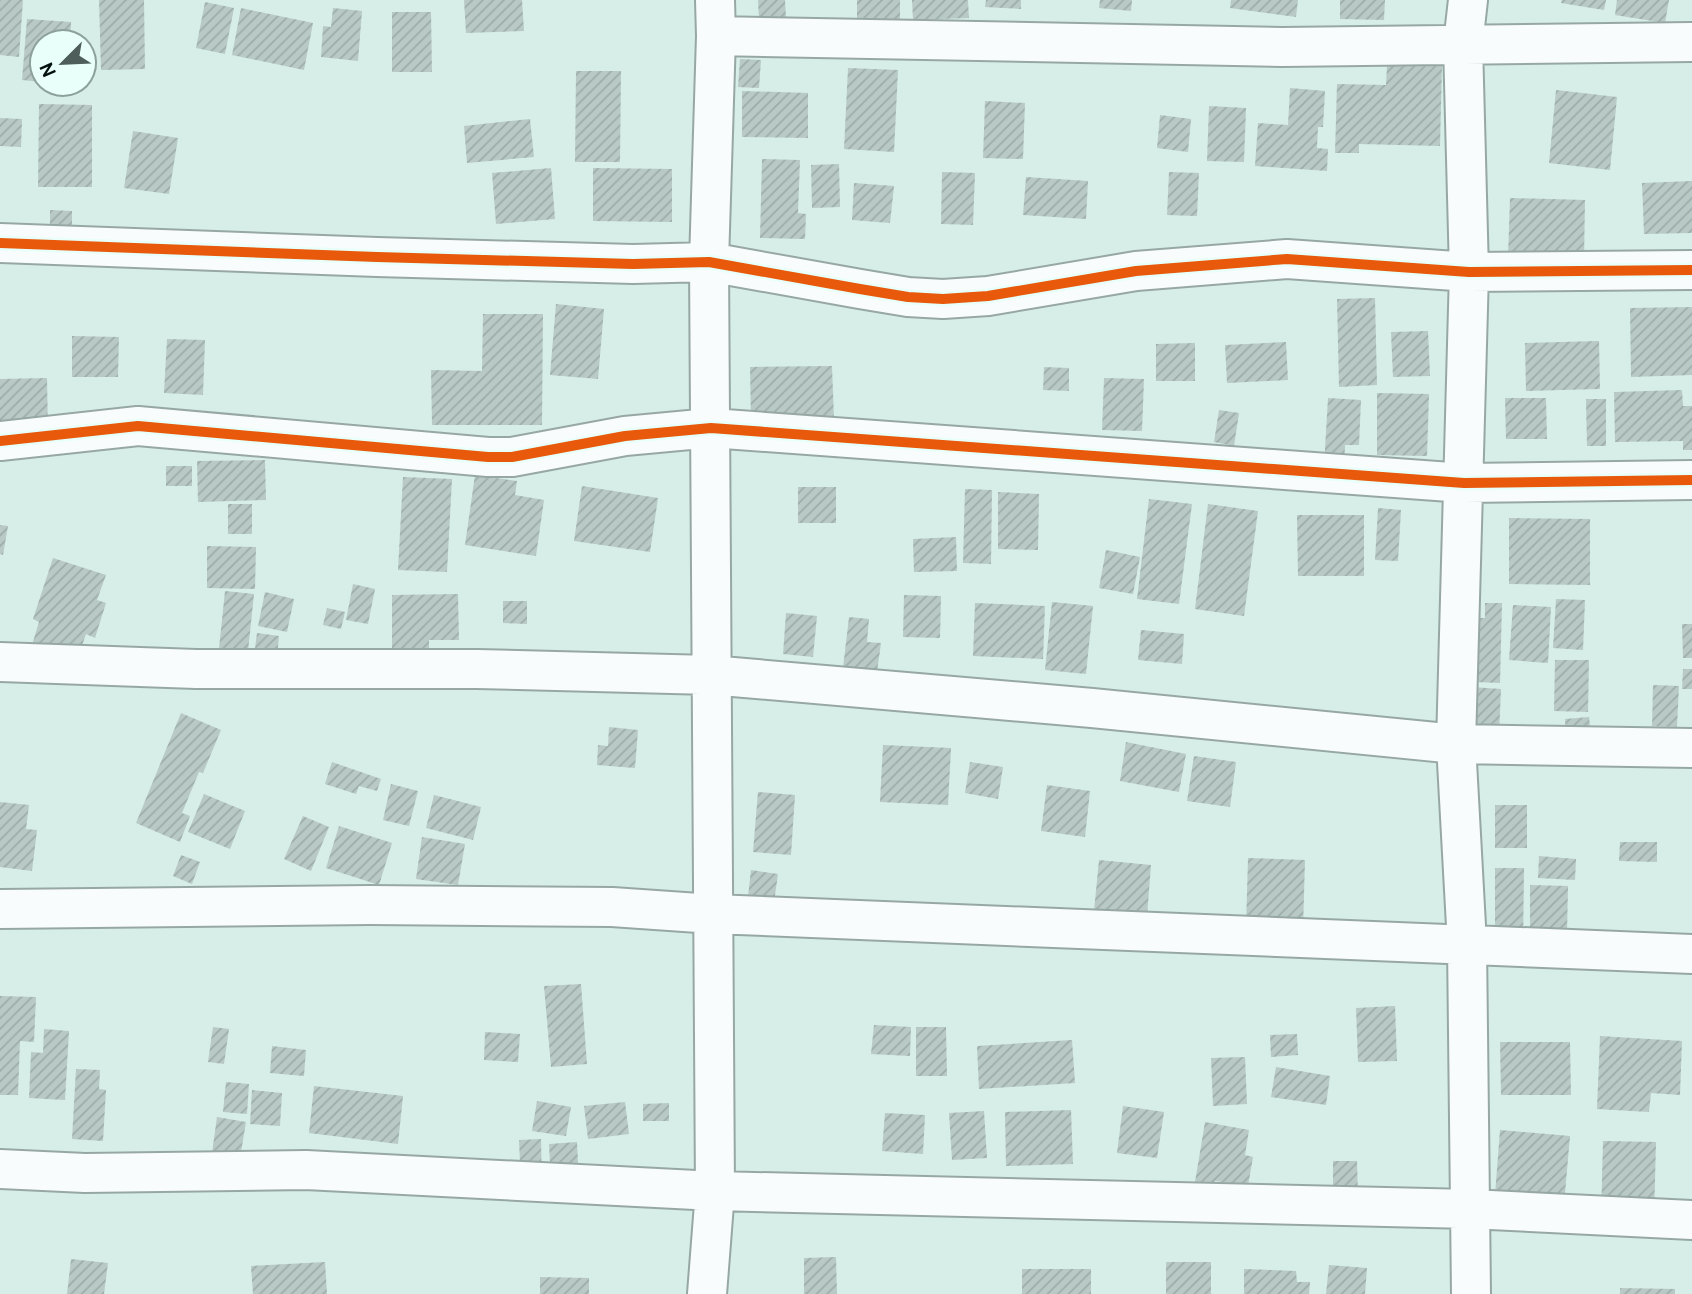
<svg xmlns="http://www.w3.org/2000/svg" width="1692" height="1294" font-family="Cabin,sans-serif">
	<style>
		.building { fill: url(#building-hatch) }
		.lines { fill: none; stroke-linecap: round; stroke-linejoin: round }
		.street-casing { stroke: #97a8a4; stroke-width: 42 }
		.street { stroke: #f9fcfc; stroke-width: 38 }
		.cycleway-casing { stroke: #e8fffa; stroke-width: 15 }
		.cycleway { stroke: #e8590c; stroke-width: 10 }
	</style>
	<defs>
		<pattern id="building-hatch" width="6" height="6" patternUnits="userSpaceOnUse" patternTransform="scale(1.75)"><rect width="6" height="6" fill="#b9cac6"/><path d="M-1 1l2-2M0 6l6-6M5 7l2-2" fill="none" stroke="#9daca9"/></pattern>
	</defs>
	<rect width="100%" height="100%" fill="#d7ede8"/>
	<!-- building -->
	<path class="building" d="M0,0H23L19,57L0,55Z
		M99,0H144L145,69L101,70Z
		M464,0H522L524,31L466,33Z
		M758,0H785L786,18L759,20Z
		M857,0H900V21H857Z
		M912,0H968L969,18L913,20Z
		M986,0H1021V9L985,7Z
		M1100,0H1132L1131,11L1099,8Z
		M1231,0H1298L1296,17L1230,8Z
		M1340,0H1385L1384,20L1340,19Z
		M1562,0H1606L1604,10L1561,3Z
		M1617,0H1669L1665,23L1615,15Z
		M205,2L234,8L225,54L196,48Z
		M241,8L313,23L304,70L232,55Z
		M333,8L362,11L358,61L321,57L323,26L331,27Z
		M392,12H431L432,72H392Z
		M27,19L71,22L70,42H42V82L22,80Z
		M740,59L761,60L759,88L738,87Z
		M1387,65L1442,66L1440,146L1359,144V153H1335L1337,84L1386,85Z
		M848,68L898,70L894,152L844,149Z
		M576,71H621L620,162H575Z
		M1290,88L1325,91L1323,127H1318L1317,148L1328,149L1327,171L1255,166L1258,123L1288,125Z
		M1556,90L1617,97L1610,170L1549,163Z
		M742,91L808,93V138L742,137Z
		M985,101L1025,103L1023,159L983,158Z
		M39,104L92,105V187H38Z
		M1209,106L1246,108L1244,162L1207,161Z
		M1160,115L1191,119L1188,152L1157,148Z
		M0,118L22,119L21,147L0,146Z
		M530,119L534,157L467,163L464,126Z
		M133,131L178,138L169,194L124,188Z
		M762,159L800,160L798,213L806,214L805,239L760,238Z
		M839,164L840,207L812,208L811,165Z
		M551,168L555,219L496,224L492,173Z
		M593,168L672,169V222L593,221Z
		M942,172L975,173L973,225L941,224Z
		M1169,172L1199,173L1197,216L1167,215Z
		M1026,177L1088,181L1086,219L1023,215Z
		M1692,181V233L1644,234L1642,183Z
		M854,183L894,186L890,223L852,220Z
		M1510,198L1585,200L1584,261L1508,258Z
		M50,210L72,211V234H50Z
		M1375,298L1377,385L1339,387L1337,299Z
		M556,304L604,309L598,379L550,375Z
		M1692,307V375L1631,377L1630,308Z
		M483,314H543L542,425H432L431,370L482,371Z
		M1428,331L1430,376L1393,377L1391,332Z
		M72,336L119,337L118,377H72Z
		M167,339L205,340L203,395L164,393Z
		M1599,341L1600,389L1526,391L1525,343Z
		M1286,342L1288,380L1227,383L1225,345Z
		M1195,343V381H1156V344Z
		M832,366L834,419L751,421L750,367Z
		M1044,367L1069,368V391L1043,390Z
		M47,378L48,431H0V379Z
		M1104,378L1144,379L1142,431L1102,430Z
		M1682,390L1683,406H1692V450H1683V441L1615,442L1614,392Z
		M1377,393L1429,394L1427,456L1377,455Z
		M1328,398L1361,400L1359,445H1345L1344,467L1324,466Z
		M1505,398H1546L1547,439H1506Z
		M1586,399H1606V446H1587Z
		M1219,410L1239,413L1234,446L1214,442Z
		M265,460L266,500L198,502L197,461Z
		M166,466H192V486H166Z
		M475,475L517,481L515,495L544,500L536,556L465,545Z
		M403,477L452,479L447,572L398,570Z
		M582,486L658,498L650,552L574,541Z
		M798,487H836V523H798Z
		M965,489L992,490L991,564L963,563Z
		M998,492L1039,494L1038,550L998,549Z
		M1149,499L1192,504L1179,604L1137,599Z
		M228,504H252V534H228Z
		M1208,504L1258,511L1244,616L1195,609Z
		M1378,508L1401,510L1398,561L1375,560Z
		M1297,515H1364V576H1298Z
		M1509,518L1590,519V585L1509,584Z
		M0,525L8,526L3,555L0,554Z
		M956,537L957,571L914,572L913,539Z
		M207,546L256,547L255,589L207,588Z
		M1106,550L1140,557L1133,594L1099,588Z
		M53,558L106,575L97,600L106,603L95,638L86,634L77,660L32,645L39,622L33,619Z
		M353,584L375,589L368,624L346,620Z
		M225,591L254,594L247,661L218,658Z
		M265,592L294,599L287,632L258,626Z
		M458,594L459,640H429V651H392V595Z
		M904,595L941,596L940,638L903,637Z
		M1556,599L1585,600L1583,650L1553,648Z
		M503,601H527V624L503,623Z
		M1052,602L1093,606L1086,674L1045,670Z
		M975,603L1045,606L1043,659L973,656Z
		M1485,603H1502L1500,683L1475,682L1476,618H1485Z
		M1513,605L1551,607L1548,663L1509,660Z
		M327,608L345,612L341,629L323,625Z
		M786,613L817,616L813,657L783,654Z
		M849,617L869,619L867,642L881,643L877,672L843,668Z
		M1682,624H1692V658H1683Z
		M1141,630L1184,634L1182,664L1138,660Z
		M257,633L279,636L277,658L254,656Z
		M1555,660H1589L1588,712L1554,711Z
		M1683,669H1692V689H1682Z
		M1653,685L1679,686L1677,727L1652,726Z
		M1472,687L1501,689L1499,735L1470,734Z
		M181,713L221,730L203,773L199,772L182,813L190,816L180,842L136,823Z
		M1589,717L1591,735L1566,737L1565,719Z
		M609,727L638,730L635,768L597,765L598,745L608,746Z
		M1126,742L1186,754L1179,792L1120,781Z
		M883,745L951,748L948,805L880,802Z
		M1194,756L1236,762L1230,807L1187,801Z
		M332,762L381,779L377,791L359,786L356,794L325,784Z
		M970,762L1003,767L998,799L965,793Z
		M391,784L418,791L409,826L383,820Z
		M1047,785L1090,791L1085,837L1041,831Z
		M758,792L795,795L791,855L753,852Z
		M204,794L245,811L230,849L188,832Z
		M434,795L481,807L473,840L426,828Z
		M0,802L29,805L26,829L37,830L32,871L0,867Z
		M1495,805H1527V848H1495Z
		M303,816L329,827L311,871L284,859Z
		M339,826L392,843L379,885L326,868Z
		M422,837L465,844L458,885L416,879Z
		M1620,842H1657V862L1619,861Z
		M181,855L200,862L192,884L173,876Z
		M1539,856L1576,859L1575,880L1538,878Z
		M1248,858L1305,860L1303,929L1246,927Z
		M1099,860L1151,865L1147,916L1094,911Z
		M1495,868H1524L1523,948L1495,947Z
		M751,870L778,874L773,909L747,906Z
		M1530,885L1568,886L1567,933L1530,932Z
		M581,984L587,1064L551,1067L544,986Z
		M0,996L36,997L34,1042L20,1041L18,1095H0Z
		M1395,1006L1397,1061L1358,1062L1356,1008Z
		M874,1025L911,1027L910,1056L871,1054Z
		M213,1027L229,1029L224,1064L208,1062Z
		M916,1027H946L947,1076H916Z
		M44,1029L69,1031L65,1100L29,1098L31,1052L43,1053Z
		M485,1032L520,1034L518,1062L484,1060Z
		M1297,1034L1298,1055L1271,1057L1270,1035Z
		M1600,1036L1682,1041L1680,1095L1651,1093L1649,1112L1597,1109Z
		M1072,1040L1075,1083L979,1089L977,1046Z
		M1500,1042H1570L1571,1095H1501Z
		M272,1046L306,1050L304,1076L270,1073Z
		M1245,1057L1247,1104L1213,1106L1211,1058Z
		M1276,1067L1330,1076L1326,1105L1271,1097Z
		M76,1069L100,1070L99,1089L106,1090L103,1141L72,1139Z
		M226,1082L249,1084L247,1114L223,1112Z
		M314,1086L403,1096L398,1144L309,1133Z
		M252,1090L282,1093L280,1126L250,1124Z
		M537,1101L571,1107L566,1136L532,1131Z
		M625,1102L629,1134L588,1139L584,1106Z
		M669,1103V1121H643V1104Z
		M1123,1106L1164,1112L1157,1158L1117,1153Z
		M1071,1110L1073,1164L1006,1166L1005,1112Z
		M984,1111L987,1158L952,1160L949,1113Z
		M885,1113L925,1115L923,1154L882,1151Z
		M217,1117L246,1122L240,1158L212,1153Z
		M1205,1122L1249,1130L1245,1155L1253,1157L1248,1186L1215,1181L1213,1192L1194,1188Z
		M1500,1130L1570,1136L1562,1227L1493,1221Z
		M541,1139L542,1188H521L519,1140Z
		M1603,1141L1656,1142L1654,1218L1601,1217Z
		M577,1142L580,1202L552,1203L549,1144Z
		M1333,1161H1357L1358,1196L1333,1195Z
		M836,1257L837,1294H804V1258Z
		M71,1259L108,1263L104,1294H67Z
		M325,1262L327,1294H253L251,1266Z
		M1166,1262H1211V1294H1166Z
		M1329,1265L1367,1268L1365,1294H1326Z
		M1022,1269H1091V1294H1022Z
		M1244,1269L1296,1271L1297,1282H1310L1309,1294H1244Z
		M540,1277L589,1278V1294H540Z
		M1620,1288L1675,1289V1294H1620Z"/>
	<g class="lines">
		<defs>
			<path id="street" d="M1468,0L1463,44L1469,272L1456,744L1467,944L1471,1294
				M716,36L1282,47L1692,42
				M0,243L377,257L633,264L709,262L860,289L908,297L943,299L988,296L1136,271L1287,259L1469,272L1692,270
				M0,441L138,426L488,457H512L625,436L711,428L1464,483L1692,480
				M0,662L196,669H477L710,675L1092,708L1456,744L1692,748
				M0,909L370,905L612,907L713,914L1692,954
				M0,1169L85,1173L306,1170L715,1191L1470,1209L1692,1220
				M707,1294L715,1191L709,262L716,36L715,0"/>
		</defs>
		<!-- street casing -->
		<use href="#street" class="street-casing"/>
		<!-- street -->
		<use href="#street" class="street"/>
		<defs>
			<path id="cycleway" d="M0,243L377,257L633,264L709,262L860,289L908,297L943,299L988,296L1136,271L1287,259L1469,272L1692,270
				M0,441L138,426L488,457H512L625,436L711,428L1464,483L1692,480"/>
		</defs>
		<!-- cycleway casing -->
		<use href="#cycleway" class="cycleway-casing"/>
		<!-- cycleway -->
		<use href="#cycleway" class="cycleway"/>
	</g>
	<!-- north arrow -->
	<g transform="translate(63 63) rotate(246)"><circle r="33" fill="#e8fffa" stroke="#8da09c" stroke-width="2"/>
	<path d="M0-5L12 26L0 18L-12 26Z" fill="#4e5e5a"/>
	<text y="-10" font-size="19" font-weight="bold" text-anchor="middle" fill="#04110e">N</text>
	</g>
</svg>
